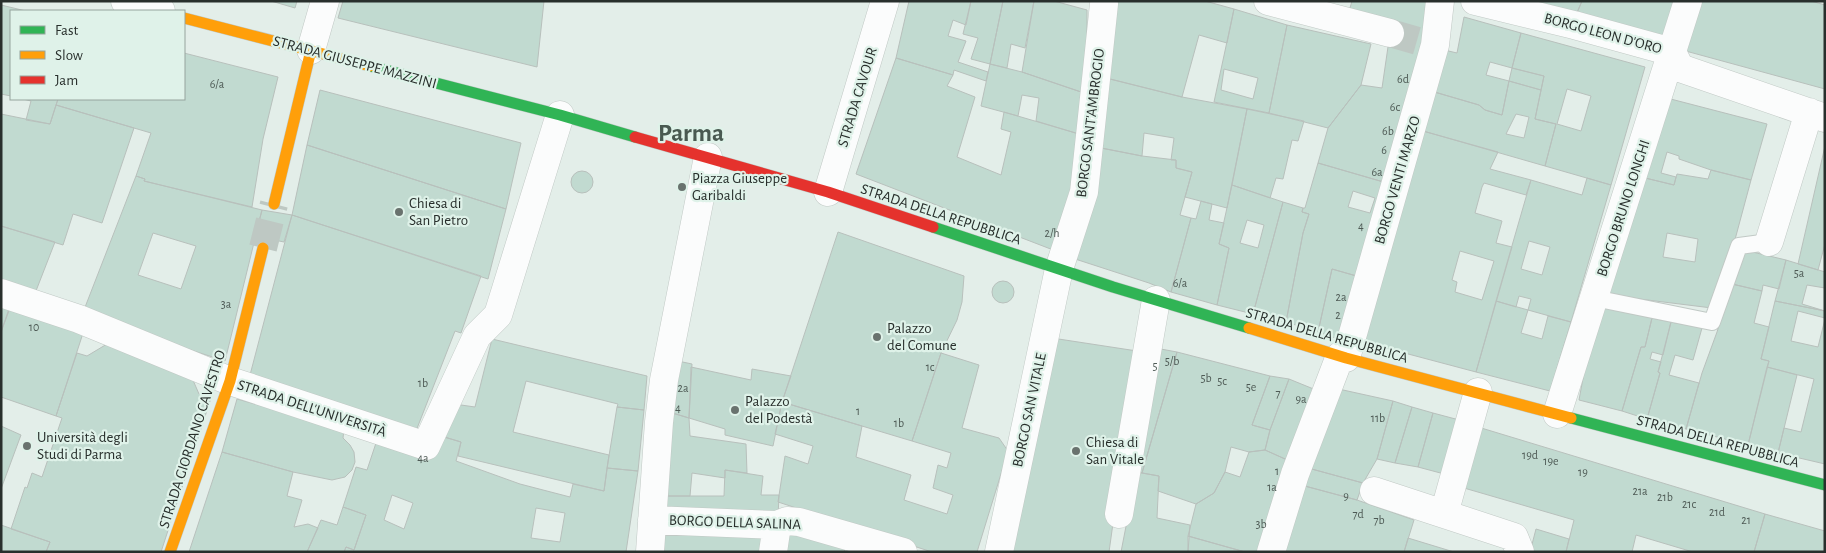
<svg xmlns="http://www.w3.org/2000/svg" width="1826" height="553" font-family="'Alegreya Sans',sans-serif">
	<style>
		.building { fill: #c1dad0; stroke: #b8c0bc; fill-rule: evenodd }
		.lines { fill: none; stroke-linecap: round; stroke-linejoin: round }
		.street-tunnel { stroke: #bec8c3; stroke-width: 28; stroke-dasharray: 28 14; stroke-linecap: butt }
		.secondary-tunnel { stroke: #bec8c3; stroke-width: 28; stroke-dasharray: 28 14; stroke-linecap: butt }
		.lane-casing { stroke: #c1c9c5; stroke-width: 18 }
		.street-casing { stroke: #c1c9c5; stroke-width: 29 }
		.fast-casing { stroke: #c1c9c5; stroke-width: 12 }
		.slow-casing { stroke: #c1c9c5; stroke-width: 12 }
		.jam-casing { stroke: #c1c9c5; stroke-width: 12 }
		.lane { stroke: #fbfcfc; stroke-width: 16 }
		.street { stroke: #fbfcfc; stroke-width: 28 }
		.fast { stroke: #30b455; stroke-width: 11 }
		.slow { stroke: #ff9f0a; stroke-width: 11 }
		.jam { stroke: #e5322d; stroke-width: 11 }
		.poi-dot { fill: #69726e; stroke: #dff2e9; stroke-width: 2 }
		.labels { text-anchor: middle; stroke-width: 4.5; stroke-linejoin: round; paint-order: stroke }
		.number-label { font-size: 12px; fill: #4e5a55 }
		.street-label { font-size: 15px; fill: #282f2c; stroke: #dff2e9 }
		.poi-label { font-size: 15px; fill: #282f2c; stroke: #dff2e9; text-anchor: start }
		.town-label { font-size: 25px; font-weight: bold; fill: #495951; stroke: #dff2e9 }
	</style>
	<rect width="100%" height="100%" fill="#e3eee9"/>
	<!-- building -->
	<path class="building" d="M271,1H297L295,8Z
		M544,1L537,67L338,18L343,1Z
		M909,1H971L966,25L953,20L948,36L966,41L958,62L988,72L986,81L954,70L953,75L896,58Z
		M971,1H1003L990,64L971,59L978,38L963,34Z
		M1003,1H1034L1025,48L1011,44L1007,68L990,64Z
		M1034,1H1054L1087,10V94L1022,72Z
		M1112,1H1205L1234,9L1227,43L1199,35L1182,97L1106,78Z
		M1352,1H1433L1387,183L1318,163L1328,128L1361,85L1382,88L1389,40L1348,15Z
		M1532,1H1582L1575,18Z
		M1582,1H1680L1665,44L1574,19Z
		M1697,1H1811L1825,5V89L1682,50Z
		M1,5L26,11H11V96L1,94Z
		M1234,9L1287,25L1269,113L1214,102ZM1224,69L1258,78L1253,99L1221,90Z
		M1464,17L1521,33L1512,68L1490,62L1486,75L1509,81L1502,115L1485,110L1479,105L1431,91L1440,49L1457,53Z
		M1287,25L1371,44L1361,85L1328,128L1269,113Z
		M1521,33L1645,67L1611,185L1545,166L1556,124L1535,119L1544,76L1512,68ZM1567,89L1591,96L1581,131L1557,124Z
		M184,53L278,77L263,139L252,207L144,181L145,179L136,176L151,133L56,105L58,99H184Z
		M896,58L953,75L947,86L975,97L957,157L1001,175L1011,132L1001,129L1004,112L1079,134L1061,253L856,174Z
		M990,64L1022,72L1087,94L1079,134L1036,121L1039,98L1022,95L1018,116L981,106Z
		M1512,68L1544,76L1541,90L1509,81Z
		M1106,78L1182,97L1247,109L1227,208L1185,197L1192,172L1176,168V160H1171L1174,138L1144,133L1142,156L1096,147Z
		M1509,81L1541,90L1535,119L1556,124L1545,166L1423,131L1431,91L1479,105L1485,110L1502,115ZM1516,114L1529,117L1524,138L1506,134Z
		M320,90L521,143L506,209L307,145Z
		M1663,97L1767,124L1751,180L1711,170L1679,159V156L1667,152L1661,173L1676,177L1674,185L1637,176Z
		M23,99H58L50,124L26,120L31,101Z
		M56,105L134,128L102,223L73,214L63,245L1,226V114L50,124Z
		M1247,109L1304,121L1298,141L1292,140L1283,179L1276,178L1270,198L1232,185Z
		M1423,131L1498,152L1490,169L1531,180L1526,195L1484,183L1482,187L1475,213L1502,221L1496,243L1512,247L1476,372L1363,342ZM1460,251L1494,261L1482,300L1455,292L1457,282L1452,280Z
		M307,145L506,209L488,279L292,215Z
		M1825,146V244L1818,270L1798,264Z
		M1096,147L1142,156L1176,160V168L1192,172L1180,215L1191,218L1171,292L1149,283L1069,257Z
		M1318,163L1387,183L1360,277L1332,269L1318,332L1286,322L1303,233L1309,214L1302,212L1303,208H1305ZM1353,191L1375,198L1370,213L1348,207Z
		M1711,170L1751,180L1733,247L1712,308L1607,295L1637,176L1674,185L1677,174L1708,179ZM1667,233L1698,239L1695,262L1663,257Z
		M571 182a11 11 0 1 1 22 0a11 11 0 1 1-22 0Z
		M136,176L145,179L144,181L262,210L225,361L82,315ZM153,233L196,246L181,289L138,275Z
		M1587,178L1611,185L1571,322L1528,310L1531,299L1519,296L1516,307L1496,301L1531,180L1582,195ZM1529,241L1550,247L1542,275L1521,269Z
		M1232,185L1283,202L1253,314L1217,305L1229,248L1219,244ZM1247,220L1264,225L1258,248L1240,243Z
		M1201,201L1212,204L1209,220L1224,223L1219,244L1229,248L1217,305L1171,292L1191,218L1196,219Z
		M1283,202L1303,208L1302,212L1309,214L1303,233L1286,322L1253,314Z
		M262,210L292,215L284,242L255,236Z
		M292,215L481,276L461,333L455,331L416,431L250,375Z
		M1,226L55,242L34,296L1,285Z
		M838,232L964,276L962,302L957,320L941,353L912,441L782,402Z
		M1744,250L1786,260L1779,289L1763,285L1762,291L1732,284Z
		M1786,260L1825,272V288L1807,285L1802,304L1825,311L1775,301Z
		M1332,269L1360,277L1344,341L1318,332Z
		M992 292a11 11 0 1 1 22 0a11 11 0 1 1-22 0Z
		M1732,284L1762,291L1754,323L1769,327L1761,359L1769,361L1748,445L1686,429L1702,373L1717,332Z
		M1496,301L1528,310L1521,333L1542,339L1548,316L1571,322L1550,391L1476,372Z
		M1775,301L1825,311V318L1798,311L1791,341L1818,347L1825,319V464L1778,453L1784,428L1801,432L1814,379L1767,367L1769,361L1761,359Z
		M11,303L85,327L56,416L1,397V332Z
		M1,305L10,308L1,332Z
		M1602,307L1652,318L1645,347H1641L1622,411L1579,400L1586,362Z
		M1652,318L1671,322L1663,355L1652,352L1650,359L1661,362L1658,372L1660,373L1647,419L1622,411L1641,347H1645Z
		M1671,322L1702,328L1693,360L1675,355L1669,375L1699,383L1686,429L1647,419L1660,373L1658,372Z
		M1052,338L1137,351L1109,552H1010Z
		M492,339L647,376L644,410L617,407L618,404L526,381L513,432L609,455L604,491L458,456L461,442L441,436L454,404L475,407Z
		M107,344L189,371L199,394L211,398L161,552H46L50,542L11,529L25,487L27,488L32,473L42,477L62,418L56,416L77,353L87,356Z
		M1150,347L1177,352L1142,473L1131,471Z
		M1177,352L1270,376L1252,425L1270,430L1265,450L1249,452L1231,447L1225,472L1214,493L1196,504L1158,491L1159,476L1142,473Z
		M941,353L979,365L962,428L999,438L1008,451L977,552H932L778,502L785,456L808,464L813,446L775,434L782,402L862,426L856,457L911,475L904,500L947,514L953,495L933,488L938,465L947,468L951,453L912,441Z
		M673,360L692,364L689,418L669,412Z
		M691,367L751,380L752,369L791,376L782,402L773,446L725,435V429L689,418Z
		M1767,367L1797,375L1778,453L1748,445Z
		M1270,376L1289,379L1270,430L1252,425Z
		M1289,379L1316,390L1294,463L1265,450L1270,430Z
		M1334,388L1393,401L1377,459L1363,483L1308,468Z
		M237,399L344,429L343,438L350,445L354,452L355,462L352,470L345,477L332,480L293,472L222,452Z
		M1393,401L1412,407L1395,463L1377,459Z
		M617,407L644,410L638,471L607,468Z
		M1412,407L1433,413L1418,467L1395,463Z
		M669,412L689,418L690,436L746,444L747,473L725,470V478L692,473L690,496H665Z
		M1433,413L1463,421L1448,475L1418,467Z
		M1,426L21,435L1,489Z
		M1478,427L1765,514L1754,552H1693L1636,535L1632,552H1566L1574,520L1464,488Z
		M441,436L461,442L456,461L520,484L570,497L573,484L604,491L607,468L638,471L626,552H344L346,547L354,550L366,515L343,507L356,467L367,470L378,437ZM392,495L413,503L404,529L384,520ZM536,508L565,513L560,542L531,538Z
		M1265,450L1294,463L1263,552H1245L1188,536L1196,504L1214,493L1225,472L1240,477L1249,452Z
		M222,452L293,472L287,496L302,500L294,527L308,524L318,528L307,552H189Z
		M1308,468L1363,483L1357,500L1301,485Z
		M725,470L763,476L761,495H779L778,517L664,519L665,496H724Z
		M1131,471L1159,476L1157,518L1190,525L1188,552H1121L1128,516Z
		M1301,485L1357,500L1414,520L1404,552H1278Z
		M343,507L366,515L354,550L346,547L344,552H307L321,520L337,525Z
		M1765,514L1825,531V552H1754Z
		M1,525L50,542L46,552H1Z
		M665,526L764,528V552H664Z
		M787,527L847,543L844,552H783Z
		M1536,529L1569,539L1566,552H1530Z
		M1188,536L1245,552H1188Z
		M1408,538L1454,552H1404Z"/>
	<g class="lines">
		<!-- street-tunnel -->
		<path class="street-tunnel" d="M1390,33L1425,43"/>
		<!-- secondary-tunnel -->
		<path class="secondary-tunnel" d="M263,248L274,204"/>
		<defs>
			<path id="lane" d="M1594,298L1712,322L1739,246L1769,242"/>
			<path id="street" d="M125,1L161,11
				M1268,1L1390,33
				M1475,1L1574,25L1672,52L1680,68L1825,118
				M311,50L325,1
				M828,192L885,1
				M1769,242L1809,112
				M1,293L79,319L230,381L426,446L477,336L498,315L560,115
				M1346,358L1435,45L1440,1
				M1557,414L1688,1
				M1374,491L1514,537L1520,552
				M1119,514L1156,300
				M1444,514L1478,392
				M652,520L777,525L787,521L799,522L903,552
				M650,552L659,422L664,380L708,157
				M773,552L777,525
				M999,552L1059,269L1084,192L1104,4
				M1271,552L1295,474L1340,356"/>
			<path id="fast" d="M370,66L560,115L635,137
				M933,227L1113,287L1249,328
				M1571,418L1825,485"/>
			<path id="slow" d="M184,18L370,66
				M274,204L311,50
				M1249,328L1346,358L1571,418
				M170,552L230,381L263,248"/>
			<path id="jam" d="M635,137L828,192L933,227"/>
		</defs>
		<!-- lane casing -->
		<use href="#lane" class="lane-casing"/>
		<!-- street casing -->
		<use href="#street" class="street-casing"/>
		<!-- fast casing -->
		<use href="#fast" class="fast-casing"/>
		<!-- slow casing -->
		<use href="#slow" class="slow-casing"/>
		<!-- jam casing -->
		<use href="#jam" class="jam-casing"/>
		<!-- lane -->
		<use href="#lane" class="lane"/>
		<!-- street -->
		<use href="#street" class="street"/>
		<!-- fast -->
		<use href="#fast" class="fast"/>
		<!-- slow -->
		<use href="#slow" class="slow"/>
		<!-- jam -->
		<use href="#jam" class="jam"/>
	</g>
	<!-- markers -->
	<g class="poi-dot">
		<circle cx="682" cy="187" r="5"/>
		<circle cx="399" cy="212" r="5"/>
		<circle cx="877" cy="337" r="5"/>
		<circle cx="735" cy="410" r="5"/>
		<circle cx="27" cy="446" r="5"/>
		<circle cx="1076" cy="451" r="5"/>
	</g>
	<g class="labels">
		<!-- number labels -->
		<g class="number-label">
			<text x="1403" y="83">6d</text>
			<text x="217" y="88">6/a</text>
			<text x="1395" y="111">6c</text>
			<text x="1388" y="135">6b</text>
			<text x="1384" y="154">6</text>
			<text x="1377" y="176">6a</text>
			<text x="1361" y="230">4</text>
			<text x="1052" y="237">2/h</text>
			<text x="1799" y="277">5a</text>
			<text x="1180" y="287">6/a</text>
			<text x="1341" y="301">2a</text>
			<text x="226" y="308">3a</text>
			<text x="1338" y="319">2</text>
			<text x="34" y="331">10</text>
			<text x="1172" y="365">5/b</text>
			<text x="1155" y="370">5</text>
			<text x="930" y="371">1c</text>
			<text x="1206" y="382">5b</text>
			<text x="1222" y="385">5c</text>
			<text x="423" y="387">1b</text>
			<text x="1251" y="391">5e</text>
			<text x="683" y="392">2a</text>
			<text x="1278" y="397">7</text>
			<text x="1301" y="403">9a</text>
			<text x="678" y="412">4</text>
			<text x="858" y="415">1</text>
			<text x="1378" y="422">11b</text>
			<text x="899" y="427">1b</text>
			<text x="1530" y="459">19d</text>
			<text x="423" y="462">4a</text>
			<text x="1551" y="465">19e</text>
			<text x="1277" y="475">1</text>
			<text x="1583" y="476">19</text>
			<text x="1272" y="491">1a</text>
			<text x="1640" y="495">21a</text>
			<text x="1346" y="500">9</text>
			<text x="1665" y="501">21b</text>
			<text x="1689" y="508">21c</text>
			<text x="1717" y="516">21d</text>
			<text x="1358" y="518">7d</text>
			<text x="1379" y="524">7b</text>
			<text x="1746" y="524">21</text>
			<text x="1261" y="528">3b</text>
		</g>
		<!-- street labels -->
		<g class="street-label">
			<text transform="translate(1603 33) rotate(15)" y="5">BORGO LEON D'ORO</text>
			<text transform="translate(355 62) rotate(15)" y="5">STRADA GIUSEPPE MAZZINI</text>
			<text transform="translate(857 97) rotate(-73)" y="5">STRADA CAVOUR</text>
			<text transform="translate(1090 123) rotate(-83)" y="5">BORGO SANT'AMBROGIO</text>
			<text transform="translate(1397 180) rotate(-74)" y="5">BORGO VENTI MARZO</text>
			<text transform="translate(1623 208) rotate(-72)" y="5">BORGO BRUNO LONGHI</text>
			<text transform="translate(941 214) rotate(18)" y="5">STRADA DELLA REPUBBLICA</text>
			<text transform="translate(1327 335) rotate(16)" y="5">STRADA DELLA REPUBBLICA</text>
			<text transform="translate(312 408) rotate(18)" y="5">STRADA DELL'UNIVERSITÀ</text>
			<text transform="translate(1029 410) rotate(-78)" y="5">BORGO SAN VITALE</text>
			<text transform="translate(192 439) rotate(-72)" y="5">STRADA GIORDANO CAVESTRO</text>
			<text transform="translate(1718 441) rotate(15)" y="5">STRADA DELLA REPUBBLICA</text>
			<text transform="translate(735 522) rotate(2)" y="5">BORGO DELLA SALINA</text>
		</g>
		<!-- poi labels -->
		<g class="poi-label">
			<text x="692" y="183">Piazza Giuseppe<tspan x="692" dy="17">Garibaldi</tspan></text>
			<text x="409" y="208">Chiesa di<tspan x="409" dy="17">San Pietro</tspan></text>
			<text x="887" y="333">Palazzo<tspan x="887" dy="17">del Comune</tspan></text>
			<text x="745" y="406">Palazzo<tspan x="745" dy="17">del Podestà</tspan></text>
			<text x="37" y="442">Università degli<tspan x="37" dy="17">Studi di Parma</tspan></text>
			<text x="1086" y="447">Chiesa di<tspan x="1086" dy="17">San Vitale</tspan></text>
		</g>
		<!-- town labels -->
		<g class="town-label">
			<text x="691" y="141">Parma</text>
		</g>
	</g>
	<!-- border -->
	<rect width="1826" height="553" fill="none" stroke="#282f2c" stroke-width="5"/>
	<!-- legend -->
	<rect x="10" y="10" width="175" height="90" fill="#dff2e9" stroke="#96a49d"/>
	<rect x="20" y="26" width="25" height="8" fill="#30b455" stroke="#96a49d"/>
	<text x="55" y="35" font-size="15" fill="#282f2c">Fast</text>
	<rect x="20" y="51" width="25" height="8" fill="#ff9f0a" stroke="#96a49d"/>
	<text x="55" y="60" font-size="15" fill="#282f2c">Slow</text>
	<rect x="20" y="76" width="25" height="8" fill="#e5322d" stroke="#96a49d"/>
	<text x="55" y="85" font-size="15" fill="#282f2c">Jam</text>
</svg>
